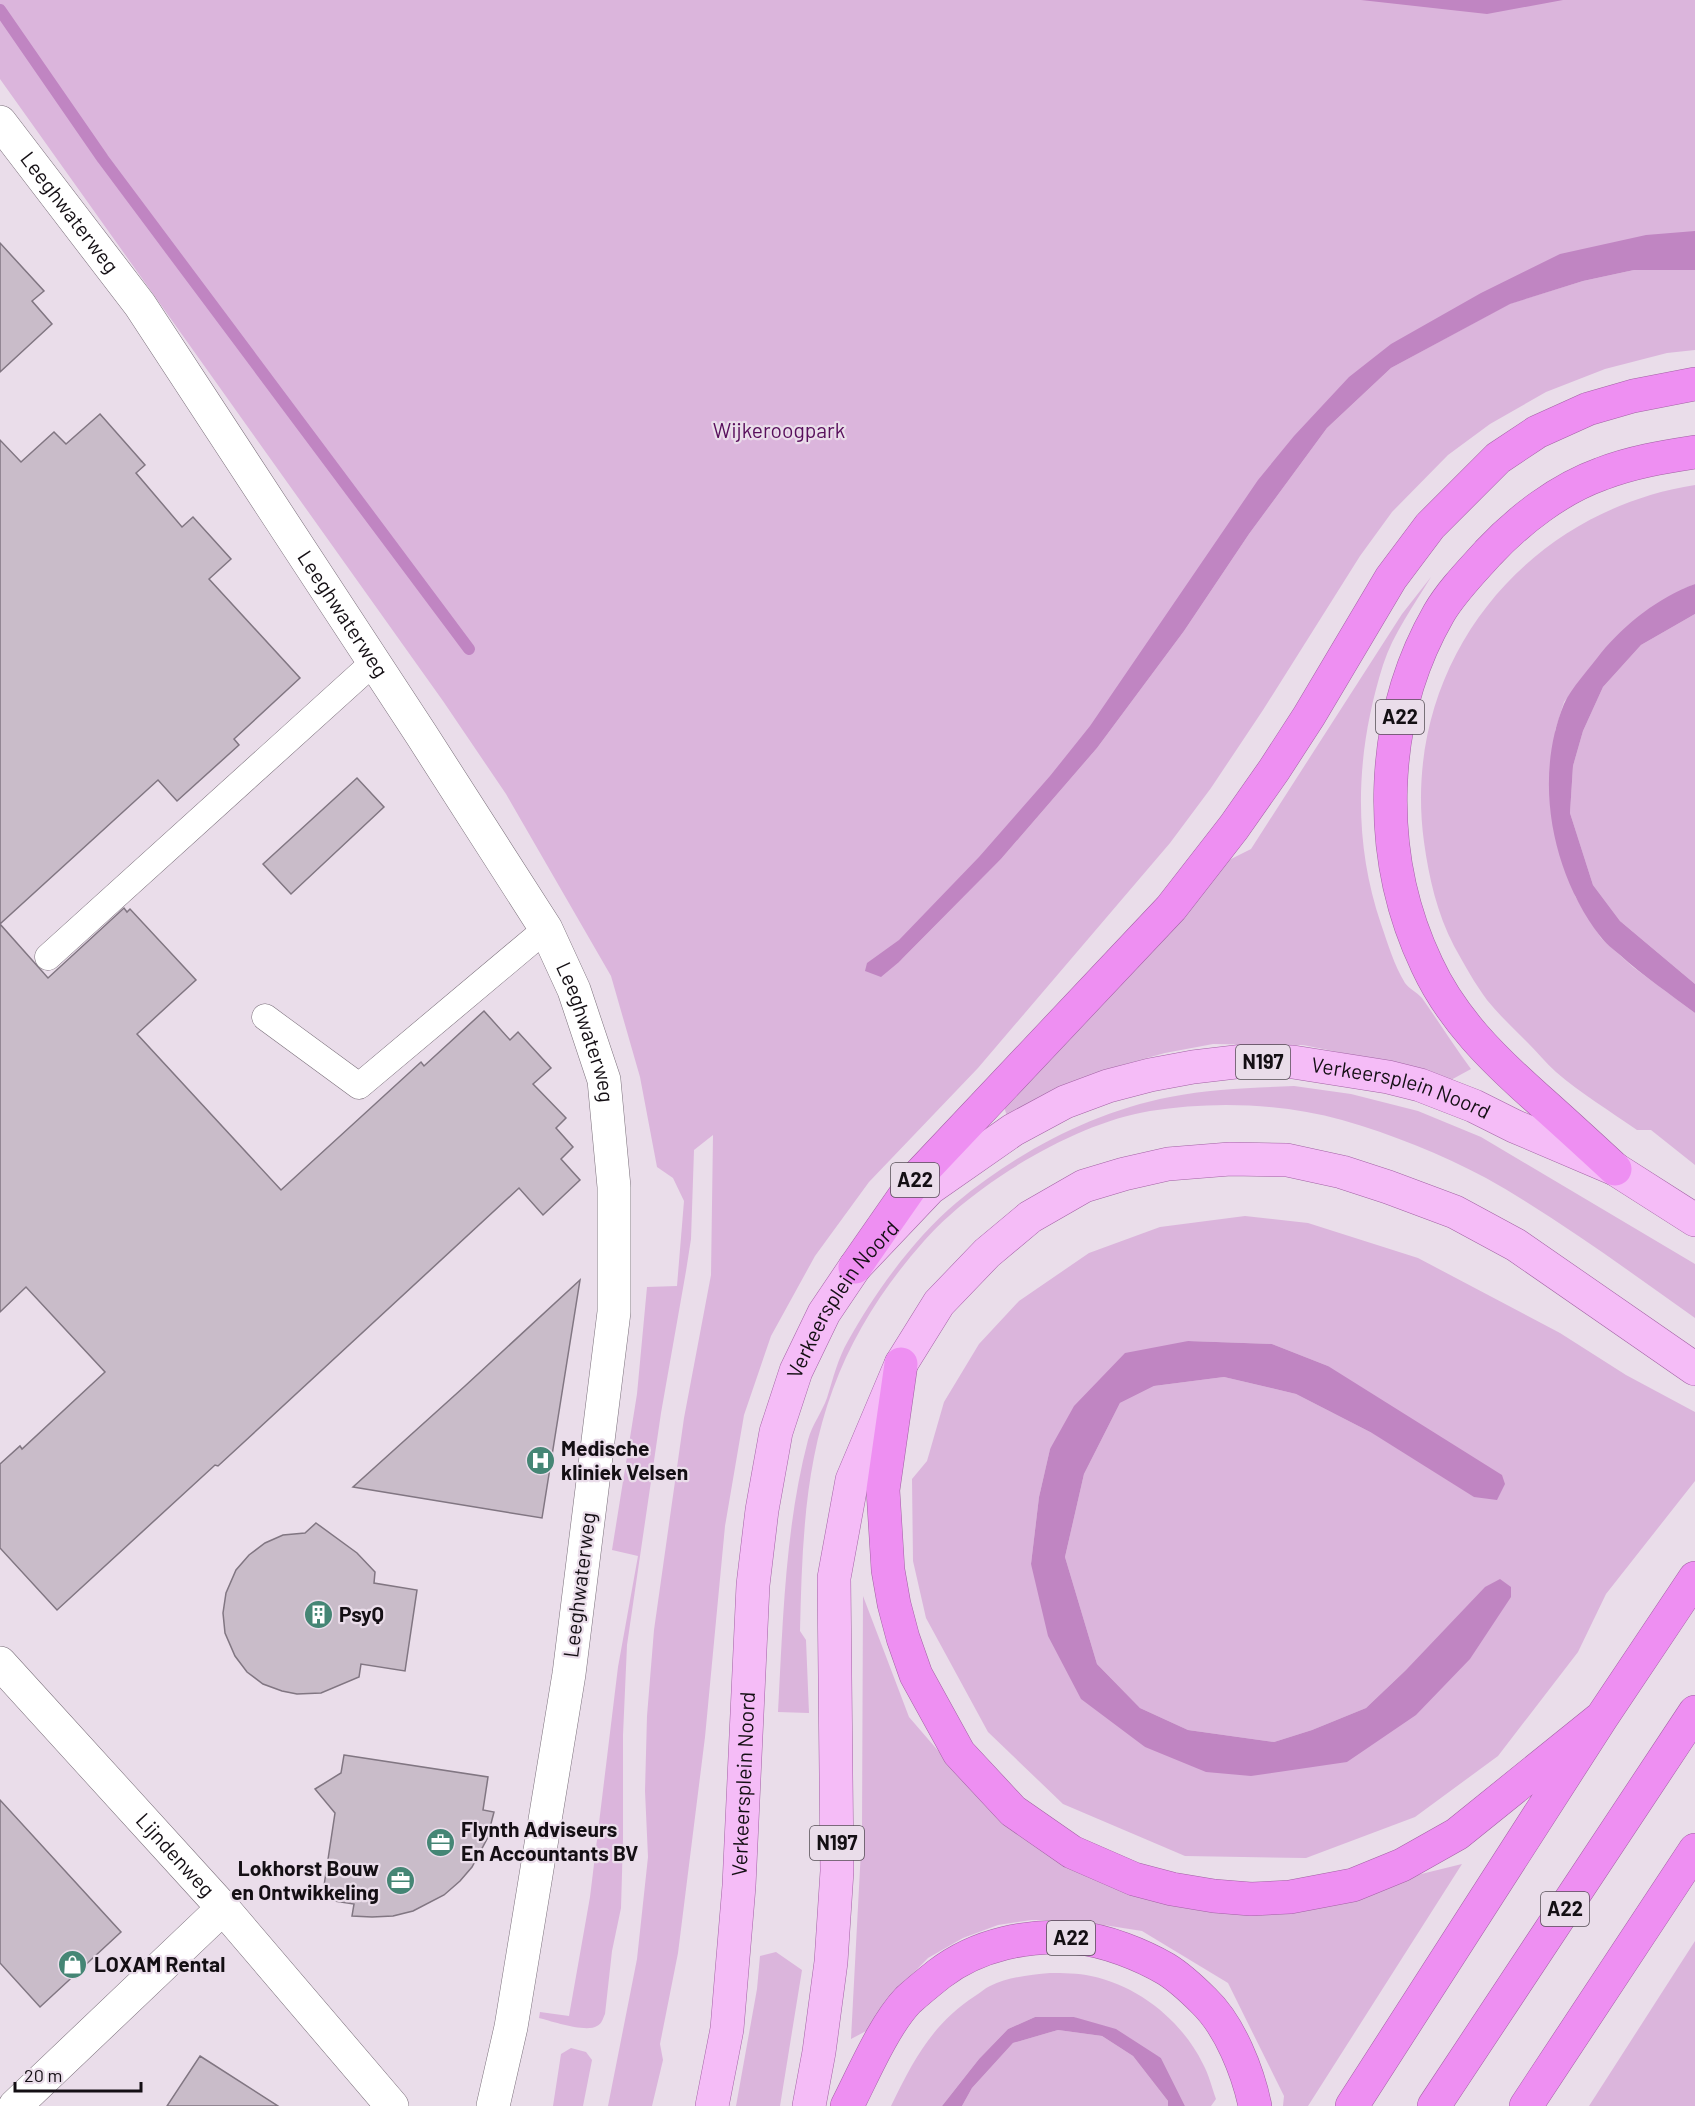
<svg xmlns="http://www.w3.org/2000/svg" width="1695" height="2106" font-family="Barlow,sans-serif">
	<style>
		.green { fill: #dbb5dc; fill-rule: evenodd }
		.water { fill: #c085c2 }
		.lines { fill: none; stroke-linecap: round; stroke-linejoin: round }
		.stream { stroke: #c085c2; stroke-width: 12 }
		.building { fill: #c9bcc9; stroke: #817682; stroke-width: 1.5 }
		.service-casing { stroke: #7a6f7a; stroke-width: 27 }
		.minor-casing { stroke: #7a6f7a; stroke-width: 34 }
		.tertiary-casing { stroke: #7a6f7a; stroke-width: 34 }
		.primary-casing { stroke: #a262a4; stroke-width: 34 }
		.motorway-casing { stroke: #a262a4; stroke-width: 34 }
		.service { stroke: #fff; stroke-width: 26 }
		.minor { stroke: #fff; stroke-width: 33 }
		.tertiary { stroke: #fff; stroke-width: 33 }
		.primary { stroke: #f5bcf7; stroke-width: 33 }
		.motorway { stroke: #ee8ff2; stroke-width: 33 }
		.labels { text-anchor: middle; stroke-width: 4.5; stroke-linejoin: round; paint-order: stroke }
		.shield { fill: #eaddea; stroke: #544d54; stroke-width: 1.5 }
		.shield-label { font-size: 20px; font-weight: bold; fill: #140f14 }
		.street-label { font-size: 21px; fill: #140f14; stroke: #eaddea }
		.park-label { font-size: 21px; fill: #580f5c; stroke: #eaddea }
		.poi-label { font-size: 21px; font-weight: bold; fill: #140f14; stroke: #eaddea; text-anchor: start }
	</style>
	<rect width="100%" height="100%" fill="#eaddea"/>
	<!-- green -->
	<path class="green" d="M0,0H1695V254L1529,287L1423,341L1333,407L1090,741L899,962L1001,859L1097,748L1184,631L1249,534L1327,428L1391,368L1509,304L1583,281L1634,270H1695V350L1667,353L1605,369L1546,392L1490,424L1448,455L1392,512L1360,556L1263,710L1211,788L1170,843L978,1068L869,1182L815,1256L771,1336L744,1415L725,1526L705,1737L678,1953L660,2044L663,2060L652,2106H608L637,1959L648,1857L645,1791L647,1716L654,1630L684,1418L711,1275L713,1135L694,1150L691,1239L686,1271L661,1413L627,1645L623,1735V1839L621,1908L612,1951L605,2014C603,2018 602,2024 597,2026C586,2033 551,2021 539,2018L540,2012L569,2016L590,1897L618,1667L638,1556L612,1550L637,1394L647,1287L677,1286L684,1201L673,1178L657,1167L640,1077L611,976L506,794L443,701L0,79Z
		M1695,485V584L1683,589L1586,673L1564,702L1555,731L1575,896L1601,938L1633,967L1695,1013V1165L1651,1130H1637C1610,1111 1580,1093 1556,1072C1546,1063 1537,1052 1528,1043C1514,1029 1499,1015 1487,1000C1475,984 1464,964 1454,946C1437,913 1429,878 1424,842C1400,667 1522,512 1695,485Z
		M1431,577C1414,605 1393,634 1383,665C1356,751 1352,838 1381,924C1388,944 1394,965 1405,983C1409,989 1417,992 1422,998C1439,1022 1454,1046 1471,1069L1449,1081L1388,1062L1303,1045L1213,1044L1165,1053L1121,1065L1062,1088L1007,1116L1003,1104L1227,861L1251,849L1402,614Z
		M1695,614V984L1620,921L1593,885L1570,813L1573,766L1583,731L1603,687L1641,645Z
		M1294,1086L1351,1094L1418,1111L1481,1137L1695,1264V1318C1627,1270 1559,1219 1486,1178C1441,1154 1391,1134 1342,1120C1281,1103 1212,1101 1150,1111C1075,1123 974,1184 924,1241C885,1285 853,1334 833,1389C804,1466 802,1550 800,1631L806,1640L809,1713L778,1712C783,1621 785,1528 808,1440C812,1425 822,1412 827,1398C833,1379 838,1358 848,1341C874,1294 914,1238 956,1203C1016,1153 1092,1112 1170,1097C1211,1089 1252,1088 1294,1086Z
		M1245,1216L1308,1223L1418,1258L1560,1333L1626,1375L1695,1412V1481L1606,1594L1578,1652L1498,1756L1415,1817L1306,1858L1185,1856L1063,1804L988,1732L926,1618L913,1561L912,1479L927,1461L944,1402L979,1344L1019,1301L1089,1253L1160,1227ZM1188,1341L1272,1344L1328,1366L1372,1433L1296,1394L1224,1377L1154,1386L1120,1403L1084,1474L1065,1557L1097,1664L1140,1708L1188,1730L1274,1742L1312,1730L1366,1708L1407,1669L1347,1762L1145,1747L1031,1564L1039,1497L1050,1449Z
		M863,1596L909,1717L978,1797L1098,1875L1356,1890L1462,1864L1308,2106H1283L1284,2096L1228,1983L1142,1931L1072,1920H1032L998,1925L963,1938L928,1958L891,1996L868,2030L851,2039L862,1831Z
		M1695,1941V2106H1589Z
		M776,1952L802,1970L780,2106H736L757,1989L760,1956Z
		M1050,1973C1063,1973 1078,1973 1091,1976C1139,1986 1182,2021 1203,2064C1209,2075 1212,2088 1216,2099L1211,2106H1185L1161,2058L1074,2017H1035L1008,2029L979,2059L942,2106H891C913,2061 932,2024 975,1996C980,1993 985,1988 990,1986C1008,1977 1030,1975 1050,1973Z
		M1058,2030L1102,2036L1133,2056L1168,2101V2106H962L972,2088L1013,2043Z
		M571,2048L586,2052L592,2060L583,2106H553L561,2054Z"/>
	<!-- water -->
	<path class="water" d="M1361,0H1563L1487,14Z
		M1695,231V270H1634L1583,281L1510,304L1391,368L1327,428L1249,534L1184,631L1097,748L1001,859L899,962L881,977L865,971L867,963L899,940L979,857L1050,776L1090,726L1258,480L1294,436L1349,377L1391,344L1481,293L1560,254L1646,235Z
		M1695,584V614L1641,645L1603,687L1583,731L1573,766L1570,813L1593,885L1620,921L1695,984V1013C1670,994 1643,976 1620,955C1613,949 1605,943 1600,936C1552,873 1533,780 1564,704C1571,688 1590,668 1601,653C1625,624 1659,597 1695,584Z
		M1188,1341L1272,1344L1328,1366L1502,1475L1505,1484L1497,1500L1474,1497L1372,1433L1296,1394L1224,1377L1154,1386L1120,1403L1084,1474L1065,1557L1097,1664L1140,1708L1188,1730L1274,1742L1312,1730L1366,1708L1407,1669L1485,1587L1500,1579L1511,1587V1597L1470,1659L1416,1715L1347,1762L1251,1776L1206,1772L1145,1747L1081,1699L1048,1636L1031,1564L1039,1497L1050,1449L1074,1406L1125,1353Z
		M1035,2017H1074L1116,2029L1161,2058L1185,2106H1168V2101L1133,2056L1102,2036L1058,2030L1013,2043L972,2088L962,2106H942L979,2059L1008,2029Z"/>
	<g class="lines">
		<!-- stream -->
		<path class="stream" d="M0,10L103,159L469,649"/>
	</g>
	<!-- building -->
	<path class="building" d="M0,243L44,291L32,301L52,324L0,372Z
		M100,414L145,465L136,473L182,527L193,517L231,559L209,579L300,678L234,739L239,745L177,801L158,780L0,924L48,978L124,908L127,912L130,909L196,980L137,1034L281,1190L421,1062L424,1066L484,1011L510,1040L518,1032L551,1068L533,1084L566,1118L556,1128L573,1147L561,1159L580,1180L543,1215L519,1188L218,1466L215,1465L57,1610L0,1548V1464L20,1446L22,1449L105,1372L26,1287L0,1312V440L21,462L54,432L66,444Z
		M357,778L384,807L291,894L263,864Z
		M580,1280L542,1518L353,1487L465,1386Z
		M316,1523L357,1553L375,1572L374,1583L417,1590L405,1671L361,1664L359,1677L321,1693L297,1694L282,1691L263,1684L247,1672L235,1656L225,1633L223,1613L226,1593L236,1570L249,1555L265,1543L283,1535L305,1533Z
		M344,1755L488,1777L483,1810L494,1812L487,1839L472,1867L460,1881L444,1895L413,1911L393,1916L372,1917L352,1916L354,1904L322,1899L335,1813L315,1789L341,1773Z
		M0,1800L121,1932L40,2007L0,1963Z
		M200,2056L278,2106H167Z"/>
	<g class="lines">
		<defs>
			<path id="service" d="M48,957L374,662
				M265,1017L359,1086L546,929"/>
			<g id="minor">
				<path id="s1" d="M0,122L140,305L421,734L546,929L574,990L604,1080L614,1187V1312L569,1674L511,2027L493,2106"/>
				<path d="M15,2106L223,1908"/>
			</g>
			<g id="tertiary">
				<path id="s2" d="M0,1663L223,1908L392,2106"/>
			</g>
			<g id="primary">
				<path id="s3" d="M712,2106L727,2029L739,1886L753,1585L762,1510L776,1432L796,1371L824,1313L855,1267L930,1188L1013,1130L1065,1102L1108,1086L1150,1075L1193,1067L1244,1061L1293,1062L1388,1077L1420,1085L1474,1106L1514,1126L1615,1169L1695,1220"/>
				<path d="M809,2106L819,2052L831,1962L837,1871L834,1578L852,1480L901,1364L939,1303L987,1253L1030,1217L1084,1186L1124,1174L1168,1164L1230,1159L1287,1160L1342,1172L1388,1187L1455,1212L1516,1245L1695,1369"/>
			</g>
			<path id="motorway" d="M1615,1169C1589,1145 1563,1121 1537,1098C1493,1059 1452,1019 1427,965C1375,856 1378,719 1439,613C1452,591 1471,572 1488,553C1519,520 1559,489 1601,474C1632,462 1663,457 1695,452
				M855,1267L919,1175L1171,908L1234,827L1274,770L1309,716L1391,578L1430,526L1498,458L1537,432L1588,409L1633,396L1695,384
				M901,1364L883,1490L888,1570L894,1604L903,1638L916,1675L959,1753L1013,1811L1072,1852L1134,1879L1172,1889L1214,1896L1251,1899L1290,1897L1353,1885L1402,1865L1457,1834L1602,1717
				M847,2106C863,2075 884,2025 908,2000C918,1991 929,1982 939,1974C978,1944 1029,1934 1077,1938C1105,1940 1142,1955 1166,1969C1179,1977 1193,1990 1204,2001C1230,2026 1248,2072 1255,2106
				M1352,2106L1602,1717L1695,1578
				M1434,2106L1695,1712
				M1526,2106L1695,1850"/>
		</defs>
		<!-- service casing -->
		<use href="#service" class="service-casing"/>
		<!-- minor casing -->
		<use href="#minor" class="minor-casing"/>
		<!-- tertiary casing -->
		<use href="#tertiary" class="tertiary-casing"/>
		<!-- primary casing -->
		<use href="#primary" class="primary-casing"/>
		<!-- motorway casing -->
		<use href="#motorway" class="motorway-casing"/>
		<!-- service -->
		<use href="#service" class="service"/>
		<!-- minor -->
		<use href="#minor" class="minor"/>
		<!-- tertiary -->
		<use href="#tertiary" class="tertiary"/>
		<!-- primary -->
		<use href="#primary" class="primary"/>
		<!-- motorway -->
		<use href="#motorway" class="motorway"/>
	</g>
	<!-- icons -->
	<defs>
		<symbol id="hospital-disc" viewBox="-11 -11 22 22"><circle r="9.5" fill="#458675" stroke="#eaddea"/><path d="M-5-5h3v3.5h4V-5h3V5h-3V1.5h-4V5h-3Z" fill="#fff"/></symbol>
		<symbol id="building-disc" viewBox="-11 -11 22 22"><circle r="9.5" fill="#458675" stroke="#eaddea"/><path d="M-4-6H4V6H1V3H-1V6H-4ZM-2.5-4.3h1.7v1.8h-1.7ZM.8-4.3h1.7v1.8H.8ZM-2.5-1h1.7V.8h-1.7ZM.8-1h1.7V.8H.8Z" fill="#fff"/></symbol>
		<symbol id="office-disc" viewBox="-11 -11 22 22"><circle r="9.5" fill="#458675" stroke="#eaddea"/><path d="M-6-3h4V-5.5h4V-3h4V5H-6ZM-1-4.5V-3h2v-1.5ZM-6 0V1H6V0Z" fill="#fff"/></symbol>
		<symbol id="shop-disc" viewBox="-11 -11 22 22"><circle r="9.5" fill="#458675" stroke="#eaddea"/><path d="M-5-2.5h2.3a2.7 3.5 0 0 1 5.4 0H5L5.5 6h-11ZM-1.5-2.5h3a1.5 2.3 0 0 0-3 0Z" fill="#fff"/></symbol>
	</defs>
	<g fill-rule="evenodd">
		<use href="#hospital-disc" x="524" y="1444" width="33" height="33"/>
		<use href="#building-disc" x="302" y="1598" width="33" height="33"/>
		<use href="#office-disc" x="424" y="1826" width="33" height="33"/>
		<use href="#office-disc" x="384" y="1864" width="33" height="33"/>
		<use href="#shop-disc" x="56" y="1948" width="33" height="33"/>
	</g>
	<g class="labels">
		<!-- shield labels -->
		<g class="shield">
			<rect x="1376" y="700" width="48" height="34" rx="4.5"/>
			<rect x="1236" y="1045" width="54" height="34" rx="4.5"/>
			<rect x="891" y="1163" width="48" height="34" rx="4.5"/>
			<rect x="810" y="1826" width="54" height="34" rx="4.5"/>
			<rect x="1541" y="1892" width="48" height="34" rx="4.5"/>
			<rect x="1047" y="1921" width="48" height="34" rx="4.5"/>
		</g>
		<g class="shield-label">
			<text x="1400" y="724">A22</text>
			<text x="1263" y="1069">N197</text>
			<text x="915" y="1187">A22</text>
			<text x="837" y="1850">N197</text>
			<text x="1565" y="1916">A22</text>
			<text x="1071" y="1945">A22</text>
		</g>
		<!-- street labels -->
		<g class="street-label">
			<text dy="7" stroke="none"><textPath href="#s1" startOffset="114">Leeghwaterweg</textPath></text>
			<text dy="7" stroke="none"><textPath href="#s1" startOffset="600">Leeghwaterweg</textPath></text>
			<text dy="7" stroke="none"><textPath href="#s1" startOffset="1086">Leeghwaterweg</textPath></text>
			<text dy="7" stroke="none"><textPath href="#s3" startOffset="1476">Verkeersplein Noord</textPath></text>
			<text dy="7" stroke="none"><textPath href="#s3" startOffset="828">Verkeersplein Noord</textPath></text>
			<text transform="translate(580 1585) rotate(-83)" y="7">Leeghwaterweg</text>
			<text dy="7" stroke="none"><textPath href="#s3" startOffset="324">Verkeersplein Noord</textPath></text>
			<text dy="7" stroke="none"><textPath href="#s2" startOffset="260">Lijndenweg</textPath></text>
		</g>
		<!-- park labels -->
		<g class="park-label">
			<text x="779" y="438">Wijkeroogpark</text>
		</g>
		<!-- poi labels -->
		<g class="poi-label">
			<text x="561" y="1456">Medische<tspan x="561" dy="24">kliniek Velsen</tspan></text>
			<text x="339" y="1622">PsyQ</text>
			<text x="461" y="1837">Flynth Adviseurs<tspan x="461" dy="24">En Accountants BV</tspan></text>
			<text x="379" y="1876" text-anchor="end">Lokhorst Bouw<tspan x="379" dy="24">en Ontwikkeling</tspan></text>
			<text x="94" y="1972">LOXAM Rental</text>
		</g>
	</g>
	<!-- scale -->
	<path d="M15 2082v9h126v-9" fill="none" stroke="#140f14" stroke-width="3"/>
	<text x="24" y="2082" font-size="18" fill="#140f14" stroke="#eaddea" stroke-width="4.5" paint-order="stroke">20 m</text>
</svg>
